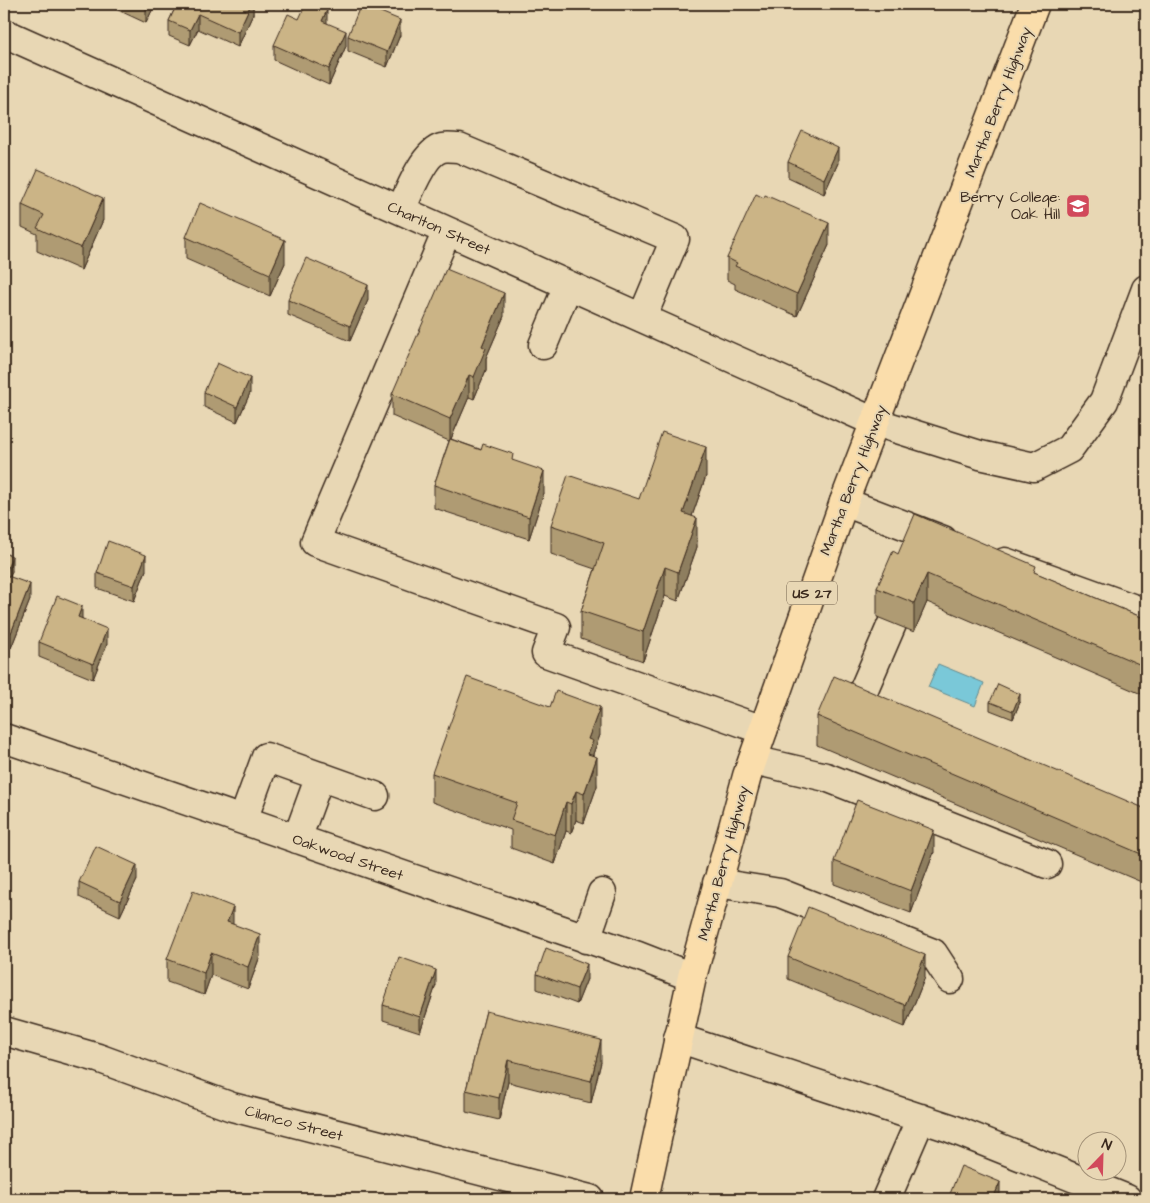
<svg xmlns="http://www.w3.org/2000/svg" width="1150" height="1203" font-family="'Architects Daughter',sans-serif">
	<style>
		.water { fill: #7ac8d8; stroke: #61898e }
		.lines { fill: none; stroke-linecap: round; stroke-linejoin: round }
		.minor-casing { stroke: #3b2a1e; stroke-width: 31 }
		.major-casing { stroke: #3b2a1e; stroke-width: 31 }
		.minor { stroke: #e8d7b4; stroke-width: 28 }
		.major { stroke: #faddab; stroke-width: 28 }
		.wall { fill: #af9b73; stroke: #3b2a1e }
		.shaded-wall { fill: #8e7e5e; stroke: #3b2a1e }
		.building { fill: #cbb486; stroke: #3b2a1e }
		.labels { text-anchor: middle; stroke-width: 4; stroke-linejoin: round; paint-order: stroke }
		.shield { fill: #e8d7b4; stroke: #6f5e4b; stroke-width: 1 }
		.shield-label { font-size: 14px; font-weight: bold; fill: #3b2a1e }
		.street-label { font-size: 15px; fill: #3b2a1e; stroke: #e8d7b4 }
		.poi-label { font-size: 15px; fill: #3b2a1e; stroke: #e8d7b4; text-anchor: end }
	</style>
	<rect width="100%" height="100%" fill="#e8d7b4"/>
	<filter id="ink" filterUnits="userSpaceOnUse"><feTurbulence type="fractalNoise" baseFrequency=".02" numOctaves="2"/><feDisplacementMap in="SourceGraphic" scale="10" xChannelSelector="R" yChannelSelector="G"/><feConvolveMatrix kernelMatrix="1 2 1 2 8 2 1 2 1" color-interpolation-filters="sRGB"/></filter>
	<g filter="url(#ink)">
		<!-- water -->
		<path class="water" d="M938,664L984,683L975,706L928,687Z"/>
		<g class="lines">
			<defs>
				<path id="minor" d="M4,33L875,422L980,455L1034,467L1069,449L1104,401L1146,289
					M401,210C408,194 424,152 442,148C447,147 454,148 459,148L675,239L642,318
					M447,231L315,542L556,627L546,653L763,730
					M543,345L568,285
					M844,502L943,540
					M1005,562L1146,613
					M864,689L895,617
					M4,738L638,956L692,977
					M753,760L826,777L1047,864
					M243,820L266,757L375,796
					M297,839L320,776
					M717,883L780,893L933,953L950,979
					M586,939L602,893
					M4,1031L98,1058L232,1107L590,1199
					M678,1038L950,1128L1127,1199
					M886,1199L921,1118"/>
				<path id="major" d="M644,1199L692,977L747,776L844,502L1035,4"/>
			</defs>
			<!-- minor casing -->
			<use href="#minor" class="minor-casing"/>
			<!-- major casing -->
			<use href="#major" class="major-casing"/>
			<!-- minor -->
			<use href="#minor" class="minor"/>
			<!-- major -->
			<use href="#major" class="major"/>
		</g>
		<!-- wall -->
		<path class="wall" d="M105,4H155L146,23Z
			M177,4H253V14L238,47L198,29L190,45L169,36V21Z
			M299,19L327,23L346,46L329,85L274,60V45Z
			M400,35L387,67L348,51V36Z
			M788,162L838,163L824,194L788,177Z
			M22,205L103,220L81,270L37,251V234L22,227Z
			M186,237L285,263L270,296L186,259Z
			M829,245L797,316L735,289V284L727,280V258Z
			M288,300H368L350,341L288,315Z
			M504,316L486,358V370L474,399L469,397L451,439L513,461L544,493L529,539L434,508V485L449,441L392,416V394Z
			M204,392L250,393L237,422L204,407Z
			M706,476L692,516L697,547L678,601L665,596L643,661L581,639V611L595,569L551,554V525L639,499Z
			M4,553L12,571L10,577L30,600L11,648L4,646Z
			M898,554L1036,573L1146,619V696L927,602L914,632L877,617V588Z
			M146,570L134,601L97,588V573Z
			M82,618L107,644L93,679L39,657V642Z
			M990,702H1020L1013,719L990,710Z
			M817,716L1146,809V884L817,745Z
			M600,735L593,754L597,786L584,823L576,820L571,833L566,831L555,864L511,848V830L432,802V773Z
			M934,852L911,913L834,884V861Z
			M137,880L120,916L79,897V882Z
			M233,924L260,956L248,989L211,975L204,995L167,982V959Z
			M788,957L925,977L905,1027L788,979Z
			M537,974L587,979L577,1004L537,989Z
			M436,985L420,1032L383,1020V1005Z
			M486,1011L601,1062L591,1103L508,1082L499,1120L466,1112V1090Z"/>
		<!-- shaded-wall -->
		<path class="shaded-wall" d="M146,4H155L146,23Z
			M251,4H253V14L238,47V32Z
			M327,10V25L322,21Z
			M198,14V29L190,45V30Z
			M400,20V35L387,67V52Z
			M346,31V46L329,85V69Z
			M838,148V163L824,194V179Z
			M103,198V220L81,270V248Z
			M829,223V245L797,316V294Z
			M285,240V263L270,296V274Z
			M368,285V300L350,341V326Z
			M504,293V316L486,358V370L474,399V377L482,346Z
			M469,375V397L450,441V419Z
			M250,378V393L237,422V407Z
			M706,447V476L683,542V513Z
			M544,471V493L529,539V517Z
			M697,518V547L678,601V572Z
			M146,555V570L134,601V586Z
			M12,556V571L5,590V575Z
			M665,567V596L643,661V632Z
			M927,574V602L914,632V603Z
			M30,584V600L11,648V633Z
			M82,606V621L78,617Z
			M107,629V644L93,679V664Z
			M1020,694V702L1013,719V711Z
			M600,707V735L593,754V770L588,783V739Z
			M597,757V786L584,823V794Z
			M576,791V820L571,833V804Z
			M566,802V831L555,864V835Z
			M934,830V852L911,913V891Z
			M137,865V880L120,916V901Z
			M233,907V929L227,922Z
			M260,934V956L248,989V967Z
			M211,953V975L204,995V973Z
			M925,955V977L905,1027V1005Z
			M587,964V979L577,1004V989Z
			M436,970V985L420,1032V1017Z
			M601,1040V1062L591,1103V1081Z
			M508,1060V1082L499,1120V1098Z
			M1000,1182V1199H993Z"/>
		<!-- building -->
		<path class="building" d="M177,4H251L238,32L198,14L190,30L169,21Z
			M306,4H314L327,10L322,21L346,31L329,69L274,45L288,14L299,19Z
			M361,4L400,20L387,52L348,36Z
			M802,131L838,148L824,179L788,162Z
			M38,169L103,198L81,248L37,228L44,215L22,205Z
			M756,194L764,198L765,195L829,223L797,294L735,266L737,263L727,258Z
			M200,203L285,240L270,274L186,237Z
			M306,258L368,285L350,326L288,300Z
			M446,269L504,293L482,346L486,348L474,377L469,375L450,419L392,394Z
			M217,363L250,378L237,407L204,392Z
			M662,432L706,447L683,513L697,518L678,572L665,567L643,632L581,611L604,543L551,525L568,475L639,499Z
			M450,439L481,450L483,444L513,454L512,460L544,471L529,517L434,485Z
			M915,514L1036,566L1034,572L1146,619V667L927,574L914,603L877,588L893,551L898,554Z
			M108,541L146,555L134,586L97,573Z
			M4,553L12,556L5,575L30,584L11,633L4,631Z
			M57,596L82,606L78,617L107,629L93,664L39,642Z
			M834,676L1146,809V856L817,716Z
			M467,677L550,707L556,691L600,707L588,739L593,741L588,754L597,757L584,794L576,791L571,804L566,802L555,835L511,820L517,803L432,773Z
			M998,684L1020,694L1013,711L990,702Z
			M857,800L934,830L911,891L834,861Z
			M96,846L137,865L120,901L79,882Z
			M193,891L233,907L227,922L260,934L248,967L211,953L204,973L167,959Z
			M808,907L925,955L905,1005L788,957Z
			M546,948L587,964L577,989L537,974Z
			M399,957L436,970L420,1017L383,1005Z
			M486,1011L601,1040L591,1081L508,1060L499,1098L466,1090Z
			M961,1166L1000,1182L993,1199H948Z"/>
	</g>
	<!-- icons -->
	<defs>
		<symbol id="university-square" viewBox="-11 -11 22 22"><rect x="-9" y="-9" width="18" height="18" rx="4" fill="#d1495b" stroke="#e8d7b4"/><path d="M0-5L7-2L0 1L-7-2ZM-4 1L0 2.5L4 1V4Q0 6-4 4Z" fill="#fff"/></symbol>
	</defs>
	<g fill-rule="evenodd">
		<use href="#university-square" x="1064" y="192" width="28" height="28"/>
	</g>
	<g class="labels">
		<!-- shield labels -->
		<rect class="shield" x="787" y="581.5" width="50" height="23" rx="4"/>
		<g class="shield-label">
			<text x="812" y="598">US 27</text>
		</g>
		<!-- street labels -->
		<g class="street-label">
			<text transform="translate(998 102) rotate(-69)" y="5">Martha Berry Highway</text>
			<text transform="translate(439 228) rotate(24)" y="5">Charlton Street</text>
			<text transform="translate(853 480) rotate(-69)" y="5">Martha Berry Highway</text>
			<text transform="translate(348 857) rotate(19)" y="5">Oakwood Street</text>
			<text transform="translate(723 863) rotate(-75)" y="5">Martha Berry Highway</text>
			<text transform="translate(294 1123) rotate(15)" y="5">Cilanco Street</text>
		</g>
		<!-- poi labels -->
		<g class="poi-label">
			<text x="1060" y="202">Berry College:<tspan x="1060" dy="17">Oak Hill</tspan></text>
		</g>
	</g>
	<!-- margin -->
	<rect width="1150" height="1203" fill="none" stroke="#e8d7b4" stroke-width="20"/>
	<rect x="10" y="10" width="1130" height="1183" fill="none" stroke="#3b2a1e" stroke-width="2" filter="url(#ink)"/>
	<!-- north arrow -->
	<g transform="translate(1102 1156) rotate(23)"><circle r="24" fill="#e8d7b4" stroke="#a39278"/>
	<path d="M0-4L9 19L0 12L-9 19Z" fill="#d1495b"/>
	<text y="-8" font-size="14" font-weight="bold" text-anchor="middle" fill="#3b2a1e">N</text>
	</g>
</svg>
